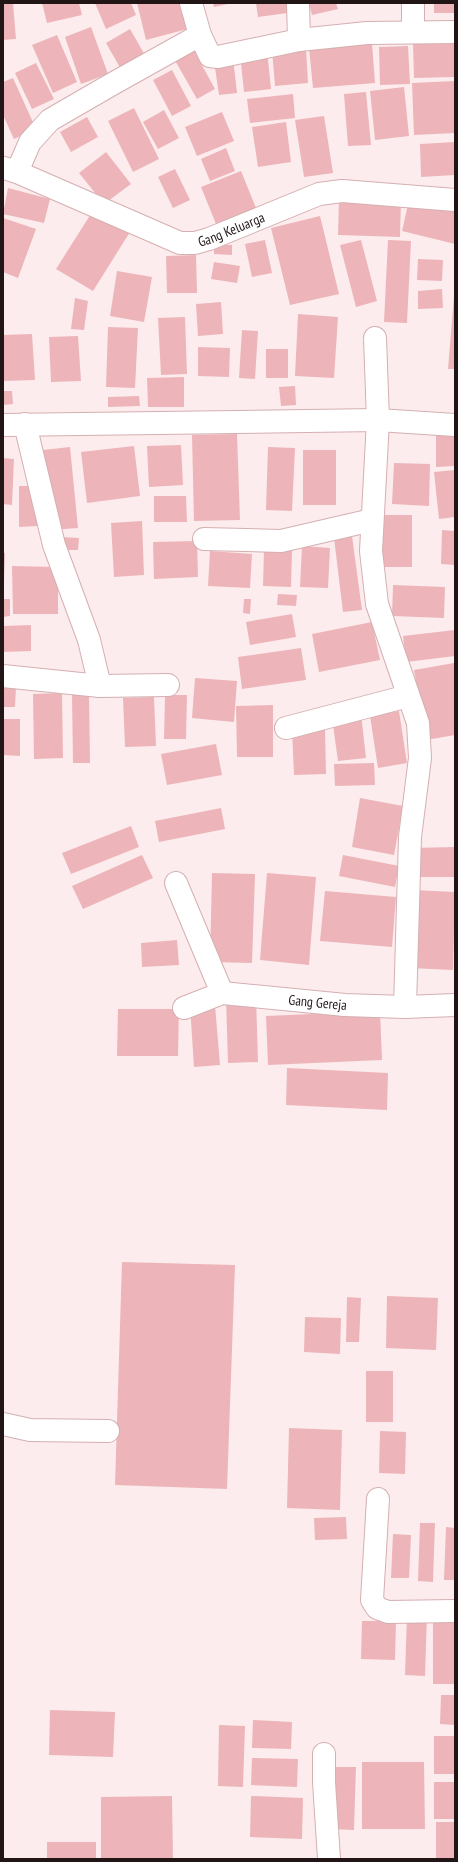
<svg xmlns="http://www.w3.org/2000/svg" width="458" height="1862" font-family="'PT Sans Narrow',sans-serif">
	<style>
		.building { fill: #edb5b9 }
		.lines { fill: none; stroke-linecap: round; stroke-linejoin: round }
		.minor-casing { stroke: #d5afb1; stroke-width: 24 }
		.minor { stroke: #fff; stroke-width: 22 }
		.labels { text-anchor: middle; stroke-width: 4; stroke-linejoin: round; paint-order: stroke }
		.street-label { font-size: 14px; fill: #221516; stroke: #fefefe }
	</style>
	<rect width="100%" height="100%" fill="#fceced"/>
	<!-- building -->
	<path class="building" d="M3,3H13L16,39L3,40Z
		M42,3H79L82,15L47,23Z
		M95,3H131L136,15L106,29Z
		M137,3H185L191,28L146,40Z
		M213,3H228V4L214,7Z
		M256,3H293L295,12L258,17Z
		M309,3H336L338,9L312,15Z
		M434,3H455V13H434Z
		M91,27L108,74L81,84L65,37Z
		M130,29L146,57L122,71L106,43Z
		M57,35L77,82L53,93L32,45Z
		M455,41V77L414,78L413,43Z
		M372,43L375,83L313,88L309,48Z
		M408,46L410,84L380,85L379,47Z
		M192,47L215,89L197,99L173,57Z
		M306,48L308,83L275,86L272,50Z
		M267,50L271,89L244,92L240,53Z
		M233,58L237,93L219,95L214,61Z
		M36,63L54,99L32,109L15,73Z
		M172,70L191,106L172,116L153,80Z
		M13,78L36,129L14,139L3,115V82Z
		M455,81V133L414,135L412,83Z
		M404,87L409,136L375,140L370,91Z
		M366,92L371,145L348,146L344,94Z
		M293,94L295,118L250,123L247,99Z
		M134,108L159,159L133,172L108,121Z
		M164,110L179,138L158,149L143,122Z
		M222,112L234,141L197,156L185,127Z
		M324,116L333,173L304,177L295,120Z
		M87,117L98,137L71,152L60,132Z
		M286,122L291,162L258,167L252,127Z
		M455,142V175L421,177L420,144Z
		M226,148L235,171L210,181L201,159Z
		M106,152L131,184L104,204L79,173Z
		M175,169L190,200L173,208L158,177Z
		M241,171L256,208L216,224L201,187Z
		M8,188L50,199L44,223L3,214Z
		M339,198L401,200L400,237L338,235Z
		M409,200L455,211V244L402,231Z
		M94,209L130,232L93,291L56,269Z
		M320,216L339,294L290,305L271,228Z
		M3,218L36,229L18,278L3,272Z
		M265,240L272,273L252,277L245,244Z
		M361,240L377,301L356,307L340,245Z
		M388,240L411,241L407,323L384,322Z
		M214,244L232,245V255L214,254Z
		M196,255L197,293H167L166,256Z
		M418,259L443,260L442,281L417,280Z
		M214,262L240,266L237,283L211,279Z
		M117,271L152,277L144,322L110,316Z
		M442,289L443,308L418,309V291Z
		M454,296H455V369H448Z
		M75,298L88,301L84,330L71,329Z
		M221,302L223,334L198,336L196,304Z
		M298,314L338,317L334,378L295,376Z
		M185,317L187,374L161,375L158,318Z
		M108,327L138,328L135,388L106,387Z
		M242,330L258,331L255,379L239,378Z
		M32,334L35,380L3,381V335Z
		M78,336L81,381L51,382L49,337Z
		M198,347L230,348L229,377L198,376Z
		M266,349H288V378H266Z
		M184,377V407H148L147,378Z
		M295,386L296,405L281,406L279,387Z
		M3,391H12L13,404L3,405Z
		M139,396L140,406L108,407V397Z
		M436,433H455V466L436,467Z
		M237,434L240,520L194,521L192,435Z
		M181,445L183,485L149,487L147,446Z
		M134,446L140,496L87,503L81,452Z
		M70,447L78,528L51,530L43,450Z
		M268,447L295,448L292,511L266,510Z
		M303,450H336V505H303Z
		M3,458L14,459L12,505L3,504Z
		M394,463L430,464L429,506L392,504Z
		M455,470V517L439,519L434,472Z
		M19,486H36L37,526L19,527Z
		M154,496H186L187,522H154Z
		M376,515H412V567H376Z
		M142,521L144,575L114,577L111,523Z
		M442,530L455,531V565L441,564Z
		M352,536L362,610L343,612L334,538Z
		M62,537L79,538L78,550H62Z
		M197,541L198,577L154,579L153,542Z
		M302,546L330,548L328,588L300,587Z
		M264,550L292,551L291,587L263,586Z
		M210,551L252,554L250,588L208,586Z
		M3,553H5L4,582H3Z
		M12,566L58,567V614H13Z
		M393,585L445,587L444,618L392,616Z
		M278,594L297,595L296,606L277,605Z
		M3,599H10V616L3,617Z
		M244,599H251L250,614L243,613Z
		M292,614L296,637L250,645L246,622Z
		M372,622L380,660L319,672L312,634Z
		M31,625V651L3,652V626Z
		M455,630V656L406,662L403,636Z
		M301,648L306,680L242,689L238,657Z
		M454,663L455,672V735L426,740L414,670Z
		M195,678L237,681L234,722L192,718Z
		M3,687H16L15,707H3Z
		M62,693L63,758L34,759L33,694Z
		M72,695H89L90,763H73Z
		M165,695H187L186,739H164Z
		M154,697L156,746L125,747L123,698Z
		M273,705V757H237L236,706Z
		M399,711L407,763L378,768L370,716Z
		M361,714L366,758L338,761L332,718Z
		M3,719H20V756L3,755Z
		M325,728L326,774L294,775L292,729Z
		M216,744L222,775L167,785L161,754Z
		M374,763L375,785L335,786L334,764Z
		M360,798L403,806L394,855L352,847Z
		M221,808L225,829L159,842L155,821Z
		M131,826L139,847L71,874L62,853Z
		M455,847V877H412L411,848Z
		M142,855L153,878L83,909L72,886Z
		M343,855L399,866L395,887L339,876Z
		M212,873L255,874L252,963L210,962Z
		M267,873L316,877L309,965L260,960Z
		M413,890L455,892L453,970L410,968Z
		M325,891L396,897L392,947L320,941Z
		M177,940L179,965L142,967L141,943Z
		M256,996L258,1062L228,1063L226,998Z
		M215,1005L220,1065L194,1067L190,1006Z
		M118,1009H179L178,1056H117Z
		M380,1011L382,1060L268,1065L266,1016Z
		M287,1068L388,1073L387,1110L286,1105Z
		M122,1262L235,1265L227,1489L115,1485Z
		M387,1296L438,1298L436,1350L386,1348Z
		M347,1297L361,1298L359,1342H346Z
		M305,1317L341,1318L340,1354L304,1352Z
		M366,1371H393V1422H366Z
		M289,1428L342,1430L340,1510L287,1508Z
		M380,1431L406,1432L405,1474L379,1473Z
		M346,1517L347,1539L315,1540L314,1518Z
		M420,1523H435L433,1582L418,1581Z
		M446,1527L455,1528V1580H444Z
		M393,1534L411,1535L409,1578H391Z
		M407,1615H427L425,1676L405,1675Z
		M433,1619H455V1684H433Z
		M362,1621H396L395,1660L361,1659Z
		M441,1695H455V1725L440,1724Z
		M50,1710L115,1712L113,1757L49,1755Z
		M253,1720L292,1722L291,1749L252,1748Z
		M219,1725L245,1726L243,1787L218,1786Z
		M434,1736H455V1774H434Z
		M252,1758L298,1759L297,1787L251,1785Z
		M362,1762H424L425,1829H362Z
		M331,1767H356L354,1830L330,1829Z
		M434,1782H455V1819H434Z
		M172,1796L173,1859H101V1797Z
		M251,1796L303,1798L302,1839L250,1837Z
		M436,1822H455V1859H436Z
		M47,1842H96V1859H47Z"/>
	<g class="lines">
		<defs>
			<g id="minor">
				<path d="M191,3L200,35"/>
				<path d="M298,3L299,40"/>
				<path d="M413,32V3"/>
				<path id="s1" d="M4,168L17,172L180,243H195L209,239L319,194L342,191L455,200"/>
				<path d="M17,172L30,142L50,120L114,83L200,35L210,56L218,57L299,40L367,33L455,32"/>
				<path d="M375,338L378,420L371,551L377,604L418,723L420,758L410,837L405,1007"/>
				<path d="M25,424L54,545L89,640L100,686"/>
				<path d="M3,425L378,420L455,425"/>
				<path d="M204,539L281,541L372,520"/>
				<path d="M3,676L100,686L168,685"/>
				<path d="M286,728L408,696"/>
				<path d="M176,883L222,993"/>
				<path id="s2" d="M184,1008L222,993L345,1005L405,1007L455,1005"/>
				<path d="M3,1424L30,1430L108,1431"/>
				<path d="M378,1499L372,1600L377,1608L388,1612L455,1611"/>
				<path d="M324,1754V1782L329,1859"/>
			</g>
		</defs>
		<!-- minor casing -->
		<use href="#minor" class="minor-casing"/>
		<!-- minor -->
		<use href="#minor" class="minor"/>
	</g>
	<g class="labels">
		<!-- street labels -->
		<g class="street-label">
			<text dy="5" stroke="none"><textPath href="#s1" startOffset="245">Gang Keluarga</textPath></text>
			<text dy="5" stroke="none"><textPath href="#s2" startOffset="137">Gang Gereja</textPath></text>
		</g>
	</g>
	<!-- border -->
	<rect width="458" height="1862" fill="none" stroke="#221516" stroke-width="8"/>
</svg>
